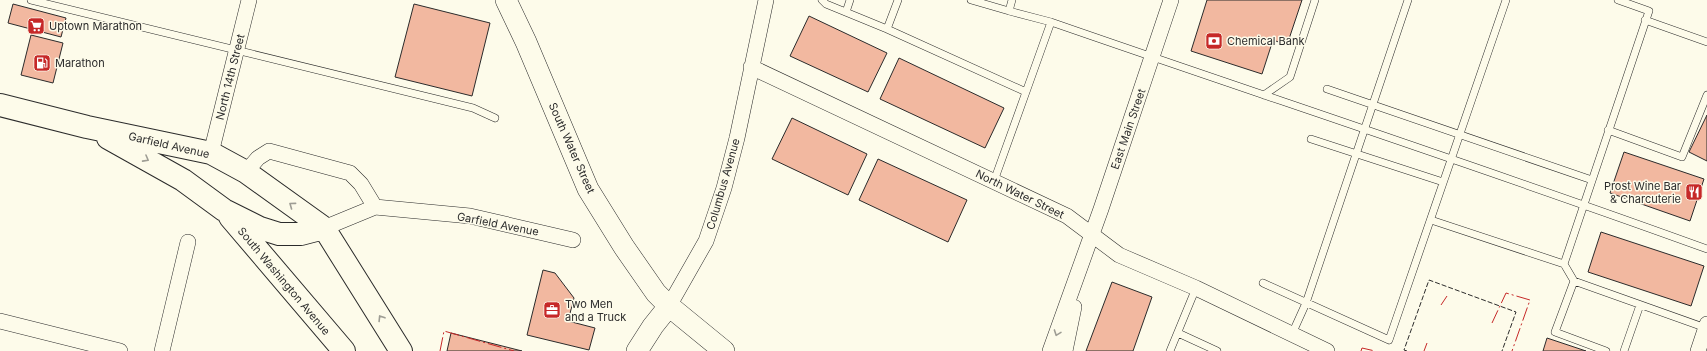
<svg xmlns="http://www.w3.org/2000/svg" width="1707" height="351" font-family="Inter,sans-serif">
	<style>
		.building { fill: #f2b8a0; stroke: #2b2b2b }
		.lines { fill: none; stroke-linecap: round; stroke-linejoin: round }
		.lane-casing { stroke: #2b2b2b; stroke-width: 8 }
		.street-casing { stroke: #2b2b2b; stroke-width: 16 }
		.secondary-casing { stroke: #2b2b2b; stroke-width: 22 }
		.primary-casing { stroke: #2b2b2b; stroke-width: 24 }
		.lane { stroke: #fdfbea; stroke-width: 7 }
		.street { stroke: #fdfbea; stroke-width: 15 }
		.secondary { stroke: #fdfbea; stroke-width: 21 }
		.primary { stroke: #fdfbea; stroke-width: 22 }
		.fence { stroke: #2b2b2b; stroke-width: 1; stroke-dasharray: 5 2; stroke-linecap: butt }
		.power { stroke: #c62828; stroke-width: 1; stroke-dasharray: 14 3 2 3; stroke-linecap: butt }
		.oneway { stroke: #9e9d94 }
		.labels { text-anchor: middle; stroke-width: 3; stroke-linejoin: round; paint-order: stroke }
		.poi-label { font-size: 11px; fill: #2b2b2b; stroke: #fdfbea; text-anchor: start }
		.street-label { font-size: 11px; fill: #2b2b2b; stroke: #fdfbea }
	</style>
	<rect width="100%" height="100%" fill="#fdfbea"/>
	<!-- building -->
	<path class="building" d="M1207,0H1302L1287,45L1273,40L1262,74L1191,51Z
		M13,4L66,18L61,37L8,23Z
		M414,4L490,23L472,96L395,77Z
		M809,16L887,53L868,92L790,56Z
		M31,35L63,43L53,83L21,75Z
		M899,58L1004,108L985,148L880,99Z
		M1707,115V161L1689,152Z
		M792,118L867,154L848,195L772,159Z
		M1624,152L1704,179L1690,221L1610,193Z
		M878,159L967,200L948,242L859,200Z
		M1601,232L1704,266L1691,306L1588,272Z
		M543,270L555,273L574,298L568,321L595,328L589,350L527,335Z
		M1112,282L1152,297L1133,351H1086Z
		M451,333L522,351H447Z
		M1547,338L1586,351H1543Z"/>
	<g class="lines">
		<defs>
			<path id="lane" d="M31,0L473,108L495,118
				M822,0L826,4L887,29L1026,92L1051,22
				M971,0L1009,11
				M1012,0L1009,11L1051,22C1270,98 1490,170 1707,249
				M846,12L850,0
				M1645,20L1707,42
				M887,29L898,0
				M1327,89L1592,180
				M1264,95L1290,77L1315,0
				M1608,130L1682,157L1707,95
				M1311,139L1443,182
				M994,181L1026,92
				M1431,220L1564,264L1649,11L1618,0
				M1564,264L1574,281L1706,328
				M1574,281L1555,332L1606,351
				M1263,283L1389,340L1506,0
				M1178,333L1217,351
				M1292,334L1306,303L1408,0
				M1170,351L1196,288
				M1624,351L1640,305"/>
			<path id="street" d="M751,67L1067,216L1119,255L1196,288L1327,351
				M211,153L249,0
				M246,172L258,158L269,151L350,173L361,184L375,207
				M324,228L375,207L470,216L573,240
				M669,306L706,241L724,188L737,138L766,0
				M0,321L120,351
				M162,351L188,242
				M1050,351L1101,209L1171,0
				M1065,351L1074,307
				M1698,351L1707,324"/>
			<path id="secondary" d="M506,0L526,42L588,189L624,247L656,293L669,306L724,351
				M637,351L653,326L669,306"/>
			<path id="primary" d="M0,105L87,127L211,153L246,172L324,228L401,351
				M108,138L183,180L224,210L260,228L279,234H301L324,228
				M230,217L344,351"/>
		</defs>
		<!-- lane casing -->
		<use href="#lane" class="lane-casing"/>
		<!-- street casing -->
		<use href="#street" class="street-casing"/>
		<!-- secondary casing -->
		<use href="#secondary" class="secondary-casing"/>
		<!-- primary casing -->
		<use href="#primary" class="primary-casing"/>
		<!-- lane -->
		<use href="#lane" class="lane"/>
		<!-- street -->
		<use href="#street" class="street"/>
		<!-- secondary -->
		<use href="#secondary" class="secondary"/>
		<!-- primary -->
		<use href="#primary" class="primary"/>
		<!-- fence -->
		<path class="fence" d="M1407,351L1404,350L1429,280L1516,312L1502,351"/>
		<!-- power -->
		<path class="power" d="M1441,305L1447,296
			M1492,323L1506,293L1530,300L1512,351
			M440,351L444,331L514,351
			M1361,351L1362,348L1375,351
			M1424,351L1427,343"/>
	</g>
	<!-- one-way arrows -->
	<defs><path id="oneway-chevron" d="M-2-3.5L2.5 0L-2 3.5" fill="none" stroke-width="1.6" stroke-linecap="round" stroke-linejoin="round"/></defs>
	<g class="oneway">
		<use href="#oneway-chevron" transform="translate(146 159) rotate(29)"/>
		<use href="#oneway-chevron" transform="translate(292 205) rotate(-144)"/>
		<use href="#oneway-chevron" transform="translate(381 318) rotate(-122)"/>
		<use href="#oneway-chevron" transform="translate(1057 333) rotate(110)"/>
	</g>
	<!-- icons -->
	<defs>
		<symbol id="supermarket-square" viewBox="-11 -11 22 22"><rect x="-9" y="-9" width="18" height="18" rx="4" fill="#c62828" stroke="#fdfbea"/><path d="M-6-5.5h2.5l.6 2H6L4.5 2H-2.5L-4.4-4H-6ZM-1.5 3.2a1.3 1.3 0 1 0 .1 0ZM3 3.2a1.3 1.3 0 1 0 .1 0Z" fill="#fff"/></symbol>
		<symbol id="bank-square" viewBox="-11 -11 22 22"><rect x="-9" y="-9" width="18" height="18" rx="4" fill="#c62828" stroke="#fdfbea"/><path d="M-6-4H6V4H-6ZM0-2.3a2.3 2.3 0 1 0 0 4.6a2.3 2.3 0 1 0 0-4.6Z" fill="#fff"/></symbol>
		<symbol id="fuel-square" viewBox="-11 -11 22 22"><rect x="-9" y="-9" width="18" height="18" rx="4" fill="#c62828" stroke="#fdfbea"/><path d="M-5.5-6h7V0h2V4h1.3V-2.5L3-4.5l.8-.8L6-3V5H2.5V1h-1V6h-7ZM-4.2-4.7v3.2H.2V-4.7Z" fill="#fff"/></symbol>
		<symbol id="restaurant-square" viewBox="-11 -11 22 22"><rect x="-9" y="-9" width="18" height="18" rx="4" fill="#c62828" stroke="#fdfbea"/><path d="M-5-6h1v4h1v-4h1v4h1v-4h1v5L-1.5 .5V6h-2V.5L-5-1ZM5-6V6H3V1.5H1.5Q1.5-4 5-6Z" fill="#fff"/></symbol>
		<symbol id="office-square" viewBox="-11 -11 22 22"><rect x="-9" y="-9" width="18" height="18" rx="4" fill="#c62828" stroke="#fdfbea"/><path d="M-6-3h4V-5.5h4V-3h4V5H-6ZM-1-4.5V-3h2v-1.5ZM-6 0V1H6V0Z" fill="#fff"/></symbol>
	</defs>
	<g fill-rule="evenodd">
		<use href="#supermarket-square" x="26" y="16" width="20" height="20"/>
		<use href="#bank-square" x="1204" y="31" width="20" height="20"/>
		<use href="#fuel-square" x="32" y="53" width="20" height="20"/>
		<use href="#restaurant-square" x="1684" y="182" width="20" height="20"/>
		<use href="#office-square" x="542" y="300" width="20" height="20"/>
	</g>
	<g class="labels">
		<!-- poi labels -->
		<g class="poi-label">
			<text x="49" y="30">Uptown Marathon</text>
			<text x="1227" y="45">Chemical Bank</text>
			<text x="55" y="67">Marathon</text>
			<text x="1681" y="190" text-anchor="end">Prost Wine Bar<tspan x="1681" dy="13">&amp; Charcuterie</tspan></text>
			<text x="565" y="308">Two Men<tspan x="565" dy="13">and a Truck</tspan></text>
		</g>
		<!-- street labels -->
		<g class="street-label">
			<text transform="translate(230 77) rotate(-76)" y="4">North 14th Street</text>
			<text transform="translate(1128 129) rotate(-71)" y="4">East Main Street</text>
			<text transform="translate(169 145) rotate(13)" y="4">Garfield Avenue</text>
			<text transform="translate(572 148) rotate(66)" y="4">South Water Street</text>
			<text transform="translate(723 184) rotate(-74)" y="4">Columbus Avenue</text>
			<text transform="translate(1020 194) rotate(26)" y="4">North Water Street</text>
			<text transform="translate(498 224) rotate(11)" y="4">Garfield Avenue</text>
			<text transform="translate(284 281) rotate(50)" y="4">South Washington Avenue</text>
		</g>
	</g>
</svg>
